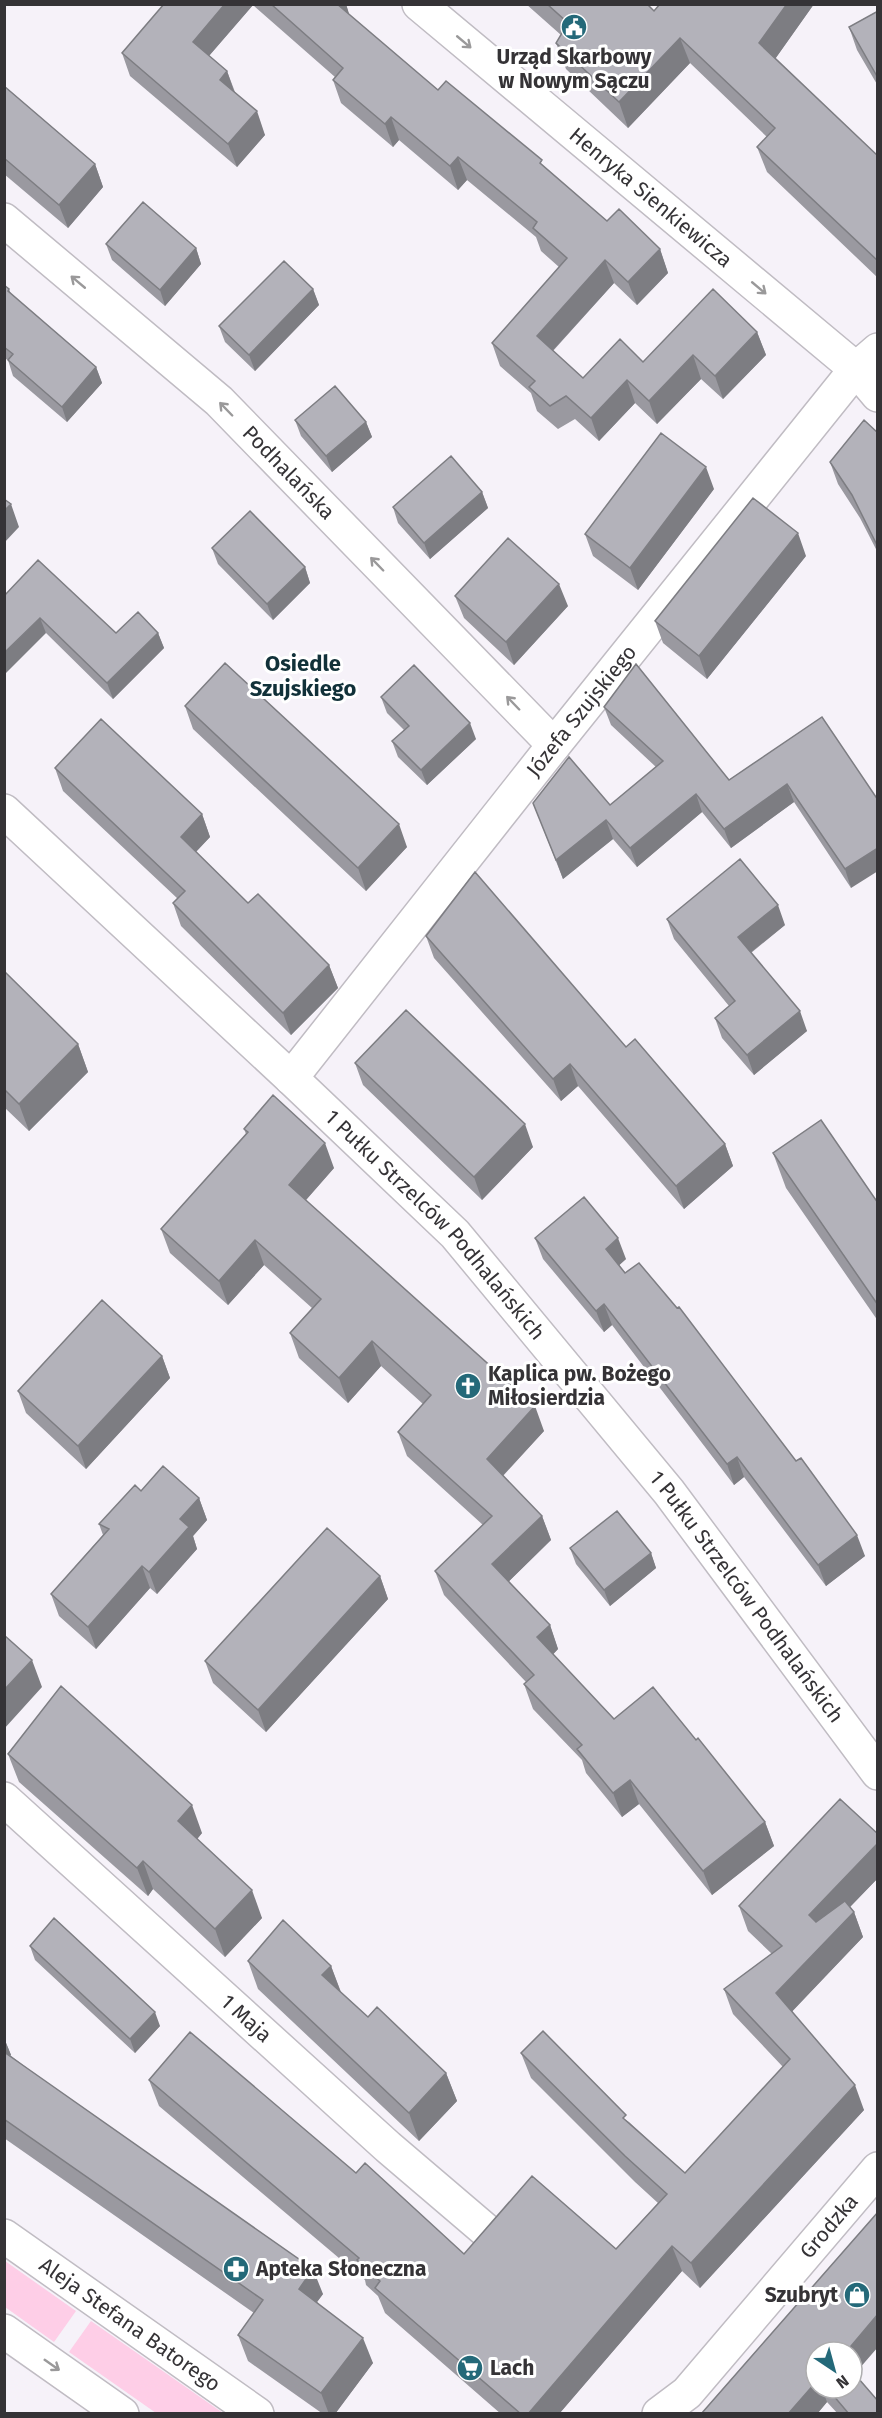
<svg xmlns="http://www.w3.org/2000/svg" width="882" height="2418" font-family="'Fira Sans',sans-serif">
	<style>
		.green { fill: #fecee7 }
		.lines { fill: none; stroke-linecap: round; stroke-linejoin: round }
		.minor-casing { stroke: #c0bcc3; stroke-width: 36 }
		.tertiary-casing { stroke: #c0bcc3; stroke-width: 36 }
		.minor { stroke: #fff; stroke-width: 33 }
		.tertiary { stroke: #fff; stroke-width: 33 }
		.wall { fill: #9a99a0; fill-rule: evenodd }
		.shaded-wall { fill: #7d7d82 }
		.building { fill: #b3b2ba; stroke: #7d7d82; stroke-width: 1.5 }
		.oneway { stroke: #9a999a }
		.labels { text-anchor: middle; stroke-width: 6; stroke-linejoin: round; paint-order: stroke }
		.poi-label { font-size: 21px; font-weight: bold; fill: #353336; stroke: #fff; text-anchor: start }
		.street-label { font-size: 21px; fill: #353336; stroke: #fff }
		.neighbourhood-label { font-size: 22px; font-weight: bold; fill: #113139; stroke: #fff }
	</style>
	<rect width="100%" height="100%" fill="#f6f2f9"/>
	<!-- green -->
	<path class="green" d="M5,2261L76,2311L54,2342L5,2307Z
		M91,2321L223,2413H156L69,2352Z"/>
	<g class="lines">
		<defs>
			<g id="minor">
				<path id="s1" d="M419,4L856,369L878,395"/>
				<path id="s2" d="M4,220L219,401L554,745"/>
				<path id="s3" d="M4,811L291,1078L455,1234L669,1492L878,1773"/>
				<path id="s4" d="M291,1078L554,745L856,369L878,350"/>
				<path id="s5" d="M4,1799L388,2147L490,2234"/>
			</g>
			<g id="tertiary">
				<path id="s6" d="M4,2236L257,2414"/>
				<path d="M4,2331L122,2414"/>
				<path id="s7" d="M659,2414L687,2393L878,2169"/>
			</g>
		</defs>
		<!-- minor casing -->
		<use href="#minor" class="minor-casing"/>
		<!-- tertiary casing -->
		<use href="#tertiary" class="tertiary-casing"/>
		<!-- minor -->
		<use href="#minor" class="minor"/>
		<!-- tertiary -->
		<use href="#tertiary" class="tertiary"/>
	</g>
	<!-- wall -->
	<path class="wall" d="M164,4H346L349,15L438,90L544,167L607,221L660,249L668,273L637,305L614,283L553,351L583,378L757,332L766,355L723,399L701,379L657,424L635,403L599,441L575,419L558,429L537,411L531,393L500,366L492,343L559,267L541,251L536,237L467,180L458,190L399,140L393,147L341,103L333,80L335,77L253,5L209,56L227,71L235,92L265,135L237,167L130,76L122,53Z
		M526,4H647L654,11L660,4H814L775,59L878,156V278L767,172L757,147L767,137L690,63L628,128L566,69L556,43L561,35Z
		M878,11V86L857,50L849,27Z
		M4,86L95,164L103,187L68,228L4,174Z
		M106,244L196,248L201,264L165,306L112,260Z
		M4,285L9,289L11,294L96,367L102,383L67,422L13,376L8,360L4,358Z
		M313,289L319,305L255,371L225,342L219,326Z
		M295,420L366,422L372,437L332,472L301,436Z
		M878,433V553L860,518L838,484L830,462Z
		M714,489L638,590L593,556L585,534Z
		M482,492L488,508L430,559L398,523L393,507Z
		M212,548L305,567L310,583L273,620L218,564Z
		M806,556L707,679L663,643L655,621Z
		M4,596L116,633H158L164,648L113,699L46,633Z
		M455,596L568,606L514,665L464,618Z
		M381,697L476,739L427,785L398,757L392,741L404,730L387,713Z
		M185,706L407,847L366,891L193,729Z
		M604,707L729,780L822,717L851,888L794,802L731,848L702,812L637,867L613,839L563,879L533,803L610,805L656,767L611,725Z
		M55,768L202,814L210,837L196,852L248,903L329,965L338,988L291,1035L181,926L173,903L178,899L63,791Z
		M667,919L785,925L751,953L807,1031L754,1075L722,1038L715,1018L729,1006L674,939Z
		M426,936L626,1047L725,1144L733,1166L684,1209L578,1086L561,1101L434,958Z
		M4,971L78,1044L88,1072L29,1131L4,1107Z
		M355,1063L533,1147L482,1200L363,1085Z
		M244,1129L334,1168L306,1200L544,1431L503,1476L542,1516L551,1540L508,1582L550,1625L558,1649L553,1654L614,1719L696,1740L765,1822L774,1846L712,1895L639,1804L622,1817L586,1773L582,1760L533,1709L524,1684L526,1682L444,1595L435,1571L483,1525L407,1456L398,1432L423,1404L381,1366L348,1403L299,1358L290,1333L312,1308L264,1265L228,1305L170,1253L161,1229L246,1134Z
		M773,1153L878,1203V1321L786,1188Z
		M535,1238L626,1259L619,1265L865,1556L826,1586L744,1477L734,1485L612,1325L604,1332L543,1259Z
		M162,1356L170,1378L86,1469L26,1413L18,1391Z
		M141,1491L199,1498L207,1520L193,1536L197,1549L157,1594L150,1588L96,1649L59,1616L51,1594L103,1535L99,1524Z
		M570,1548L651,1553L656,1568L610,1606L576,1564Z
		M380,1576L388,1599L266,1732L213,1683L205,1661Z
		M8,1754L202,1833L197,1839L262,1918L225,1957L153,1889L148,1896L19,1782Z
		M878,1834V1878L850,1907L854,1912L863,1937L792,2011L864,2110L700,2288L682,2271L559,2414H501L385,2313L378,2296L366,2285L365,2280L159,2106L149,2080L356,2173L464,2254L616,2249L658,2203L635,2182L531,2078L521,2053L629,2122L685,2173L783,2067L733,2014L724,1989L772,1954L748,1931L739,1906Z
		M30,1946L160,2026L135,2053L35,1960Z
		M248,1961L331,1966L341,1992L368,2017L446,2073L457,2101L419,2141L258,1989Z
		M4,2038L11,2055H10L323,2294L317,2302L373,2363L335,2414H323L248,2361L238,2335L254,2313L4,2138Z
		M878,2212L855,2374L878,2414H838L827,2402L817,2414H701ZM816,2352L852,2388H816Z"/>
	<!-- shaded-wall -->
	<path class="shaded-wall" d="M225,4L253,5L201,65L193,42Z
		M337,4H346L351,20Z
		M787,4H814L768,69L759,43Z
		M680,38L690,63L628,128L619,102Z
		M227,71L235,94L220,80Z
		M257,111L265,135L237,167L228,144Z
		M391,117L399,140L393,147L385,124Z
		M458,157L467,180L458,190L450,166Z
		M95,164L103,187L68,228L59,205Z
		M196,248L201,264L165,306L160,290Z
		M660,249L668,273L637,305L628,282Z
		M605,260L614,283L545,359L537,336Z
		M313,289L319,305L255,371L249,355Z
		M757,332L766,355L723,399L715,376Z
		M693,355L701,379L657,424L649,401Z
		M96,367L102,383L67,422L62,407Z
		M627,380L635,403L599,441L591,418Z
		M366,422L372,437L332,472L326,456Z
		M706,467L714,489L638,590L630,568Z
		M482,492L488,508L430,559L424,543Z
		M11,504L19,527L4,543V511Z
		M798,533L806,556L707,679L699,656Z
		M305,567L310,583L273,620L267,604Z
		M559,584L568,606L514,665L506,642Z
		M40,618L46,633L4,675V653Z
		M158,633L164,648L113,699L107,683Z
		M470,723L476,739L427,785L421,770Z
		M787,784L794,802L731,848L724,829Z
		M696,794L702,812L637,867L630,848Z
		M202,814L210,837L189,859L181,837Z
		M606,820L613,839L563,879L556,860Z
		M399,824L407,847L366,891L358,868Z
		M878,848V871L851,888L845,869Z
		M778,905L785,925L745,957L738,937Z
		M329,965L338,988L291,1035L283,1013Z
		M800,1011L807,1031L754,1075L747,1055Z
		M78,1044L88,1072L29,1131L19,1104Z
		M570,1064L578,1086L561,1101L553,1079Z
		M525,1124L533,1147L482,1200L474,1177Z
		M325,1143L334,1168L298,1209L289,1185Z
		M725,1144L733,1166L684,1209L676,1186Z
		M618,1238L626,1259L614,1270L606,1249Z
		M255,1240L264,1265L228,1305L219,1281Z
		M604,1304L612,1325L604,1332L596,1311Z
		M372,1341L381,1366L348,1403L339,1378Z
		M162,1356L170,1378L86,1469L78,1446Z
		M535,1406L544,1431L496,1483L487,1459Z
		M737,1457L744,1477L734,1485L727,1464Z
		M199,1498L207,1520L193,1536L197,1549L157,1594L149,1572L180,1519Z
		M542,1516L551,1540L501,1589L492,1564Z
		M857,1535L865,1556L826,1586L818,1565Z
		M651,1553L656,1568L610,1606L604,1590Z
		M142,1566L150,1588L96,1649L88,1627Z
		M380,1576L388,1599L266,1732L258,1710Z
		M550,1625L558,1649L546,1662L537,1637Z
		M32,1660L42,1687L4,1729V1690Z
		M630,1780L639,1804L622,1817L613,1793Z
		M192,1805L202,1833L189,1849L178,1821Z
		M765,1822L774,1846L712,1895L703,1871Z
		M878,1843V1878L818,1940L809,1915Z
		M143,1861L153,1889L148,1896L137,1868Z
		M252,1890L262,1918L225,1957L215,1929Z
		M854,1912L863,1937L786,2018L776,1993Z
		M331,1966L341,1993L322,1975Z
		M155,2012L160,2026L135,2053L130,2039Z
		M4,2038L11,2055L4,2062Z
		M446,2073L457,2101L419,2141L409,2113Z
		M855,2085L864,2110L700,2288L691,2263Z
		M672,2246L682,2271L559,2414H528Z
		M313,2269L323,2294L308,2314L299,2289Z
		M878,2314V2347L852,2377V2352H846Z
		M363,2338L373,2363L335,2414H329L321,2393Z
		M816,2382V2388H822L827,2402L817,2414H788Z"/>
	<!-- building -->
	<path class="building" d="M164,4H225L193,42L227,71L220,80L257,111L228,144L122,53Z
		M271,4H337L438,90L446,81L542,160L540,163L607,221L619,209L660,249L628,282L605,260L537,336L583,378L620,339L643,362L713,289L757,332L715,376L693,355L649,401L627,380L591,418L566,396L550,406L529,387L535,381L492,343L567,258L533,228L537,222L458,157L450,166L391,117L385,124L333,80L343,68Z
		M547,4H647L654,11L660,4H787L759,43L878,156V261L757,147L775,128L680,38L619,102L556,43L568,23Z
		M878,11V78L849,27Z
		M4,86L95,164L59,205L4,158Z
		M143,202L196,248L160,290L106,244Z
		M284,261L313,289L249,355L219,326Z
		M4,285L9,289L8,291L96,367L62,407L8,360L13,354L4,347Z
		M335,386L366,422L326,456L295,420Z
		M864,420L878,433V547L852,495L830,462Z
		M661,433L706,467L630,568L585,534Z
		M451,456L482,492L424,543L393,507Z
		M753,498L798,533L699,656L655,621Z
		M4,499L11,504L4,511Z
		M250,511L305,567L267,604L212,548Z
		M508,538L559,584L506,642L455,596Z
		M38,560L116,633L138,612L158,633L107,683L40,618L4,653V596Z
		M225,663L399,824L358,868L185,706Z
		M636,664L729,780L822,717L878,800V848L845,869L787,784L724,829L696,794L630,848L606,820L556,860L533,803L569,757L610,805L663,761L604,707Z
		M414,665L470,723L421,770L392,741L409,726L381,697Z
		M101,719L202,814L181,837L248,903L258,894L329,965L283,1013L173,903L185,891L55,768Z
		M740,859L778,905L738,937L800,1011L747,1055L715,1018L735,1001L667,919Z
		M475,872L626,1047L635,1039L725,1144L676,1186L570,1064L553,1079L426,936Z
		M4,971L78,1044L19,1104L4,1089Z
		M406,1010L525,1124L474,1177L355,1063Z
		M273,1095L325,1143L289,1185L535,1406L487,1459L542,1516L492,1564L550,1625L537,1637L614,1719L653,1687L696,1740L698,1738L765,1822L703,1871L630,1780L613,1793L577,1749L582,1745L524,1684L534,1675L435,1571L492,1516L398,1432L431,1395L372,1341L339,1378L290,1333L321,1299L255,1240L219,1281L161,1229L248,1132L244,1129Z
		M821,1120L878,1203V1305L773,1153Z
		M584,1197L618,1238L606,1249L625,1273L639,1263L677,1308L679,1307L796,1461L801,1458L857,1535L818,1565L737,1457L727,1464L604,1304L596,1311L535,1238Z
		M102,1300L162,1356L78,1446L18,1391Z
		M163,1466L199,1498L180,1519L189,1527L149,1572L142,1566L88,1627L51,1594L109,1529L99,1524L135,1485L141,1491Z
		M617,1511L651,1553L604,1590L570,1548Z
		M327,1528L380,1576L258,1710L205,1661Z
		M4,1635L32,1660L4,1690Z
		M61,1686L192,1805L178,1821L252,1890L215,1929L143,1861L137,1868L8,1754Z
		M840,1799L878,1834V1843L809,1915L816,1922L845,1901L854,1912L776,1993L855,2085L691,2263L672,2246L528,2414H521L375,2288L380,2281L357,2260L359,2258L149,2080L190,2032L356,2173L365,2163L464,2254L532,2176L616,2249L667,2194L625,2156L521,2053L543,2031L626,2115L623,2118L685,2173L790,2059L724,1989L782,1946L739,1906Z
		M54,1918L155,2012L130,2039L30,1946Z
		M283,1920L331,1966L322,1975L368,2017L377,2007L446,2073L409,2113L248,1961Z
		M4,2052L313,2269L299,2289L363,2338L321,2393L238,2335L263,2300L4,2119Z
		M878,2212V2314L846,2352H816V2382L788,2414H701Z
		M852,2371L878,2401V2414H849L827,2388H852Z"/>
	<!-- one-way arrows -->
	<defs><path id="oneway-shaft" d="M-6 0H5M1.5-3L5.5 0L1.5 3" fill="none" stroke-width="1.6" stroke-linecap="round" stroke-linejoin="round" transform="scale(1.5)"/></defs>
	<g class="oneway">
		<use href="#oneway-shaft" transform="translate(464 42) rotate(40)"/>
		<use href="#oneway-shaft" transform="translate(78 282) rotate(-140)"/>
		<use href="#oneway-shaft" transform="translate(759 288) rotate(40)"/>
		<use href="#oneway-shaft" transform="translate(226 409) rotate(-134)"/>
		<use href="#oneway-shaft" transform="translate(377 564) rotate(-134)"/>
		<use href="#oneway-shaft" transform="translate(513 703) rotate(-134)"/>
		<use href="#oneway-shaft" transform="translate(52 2365) rotate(35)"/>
	</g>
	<!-- icons -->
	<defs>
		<symbol id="civic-disc" viewBox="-11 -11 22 22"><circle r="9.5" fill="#246979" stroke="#fff"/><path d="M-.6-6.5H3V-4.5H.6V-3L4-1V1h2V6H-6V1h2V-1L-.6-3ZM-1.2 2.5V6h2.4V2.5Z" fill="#fff"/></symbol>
		<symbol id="church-disc" viewBox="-11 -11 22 22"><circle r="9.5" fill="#246979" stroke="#fff"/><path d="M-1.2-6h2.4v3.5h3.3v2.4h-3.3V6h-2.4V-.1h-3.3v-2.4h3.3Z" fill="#fff"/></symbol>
		<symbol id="pharmacy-disc" viewBox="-11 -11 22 22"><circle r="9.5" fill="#246979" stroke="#fff"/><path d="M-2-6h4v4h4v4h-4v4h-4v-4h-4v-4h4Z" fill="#fff"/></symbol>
		<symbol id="shop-disc" viewBox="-11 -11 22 22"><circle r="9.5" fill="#246979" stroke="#fff"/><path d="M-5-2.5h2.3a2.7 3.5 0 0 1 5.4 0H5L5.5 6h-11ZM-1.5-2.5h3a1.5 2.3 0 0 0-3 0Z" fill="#fff"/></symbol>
		<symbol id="supermarket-disc" viewBox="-11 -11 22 22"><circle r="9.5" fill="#246979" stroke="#fff"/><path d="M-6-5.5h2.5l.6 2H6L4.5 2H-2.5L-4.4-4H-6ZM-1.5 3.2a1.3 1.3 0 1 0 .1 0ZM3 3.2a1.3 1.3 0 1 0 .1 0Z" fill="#fff"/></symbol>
	</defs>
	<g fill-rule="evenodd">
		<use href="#civic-disc" x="559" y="12" width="30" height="30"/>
		<use href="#church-disc" x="453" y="1371" width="30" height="30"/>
		<use href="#pharmacy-disc" x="221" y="2254" width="30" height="30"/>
		<use href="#shop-disc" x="842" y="2280" width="30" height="30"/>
		<use href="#supermarket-disc" x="455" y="2353" width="30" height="30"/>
	</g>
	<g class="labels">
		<!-- poi labels -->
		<g class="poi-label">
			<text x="574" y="64" text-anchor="middle">Urząd Skarbowy<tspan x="574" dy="24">w Nowym Sączu</tspan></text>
			<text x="488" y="1381">Kaplica pw. Bożego<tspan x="488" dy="24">Miłosierdzia</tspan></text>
			<text x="256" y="2276">Apteka Słoneczna</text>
			<text x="838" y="2302" text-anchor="end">Szubryt</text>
			<text x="490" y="2375">Lach</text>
		</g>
		<!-- street labels -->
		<g class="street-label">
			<text dy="7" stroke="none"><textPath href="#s1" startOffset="302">Henryka Sienkiewicza</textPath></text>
			<text dy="7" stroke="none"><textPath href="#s2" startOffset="381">Podhalańska</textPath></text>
			<text dy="7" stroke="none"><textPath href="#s4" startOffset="468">Józefa Szujskiego</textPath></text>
			<text dy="7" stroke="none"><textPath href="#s3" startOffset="598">1 Pułku Strzelców Podhalańskich</textPath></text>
			<text dy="7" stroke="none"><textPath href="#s3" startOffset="1084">1 Pułku Strzelców Podhalańskich</textPath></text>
			<text dy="7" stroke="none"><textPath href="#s5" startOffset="327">1 Maja</textPath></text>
			<text dy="7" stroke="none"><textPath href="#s7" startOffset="254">Grodzka</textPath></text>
			<text dy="7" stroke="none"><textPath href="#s6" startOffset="154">Aleja Stefana Batorego</textPath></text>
		</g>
		<!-- neighbourhood labels -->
		<g class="neighbourhood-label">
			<text x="303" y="671">Osiedle<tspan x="303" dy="25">Szujskiego</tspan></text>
		</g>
	</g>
	<!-- border -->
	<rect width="882" height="2418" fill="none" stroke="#353336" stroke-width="12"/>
	<!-- north arrow -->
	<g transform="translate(834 2370) rotate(144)"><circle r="28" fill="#ffffff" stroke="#aeadaf" stroke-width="1.5"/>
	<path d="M0-4.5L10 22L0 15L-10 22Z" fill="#246979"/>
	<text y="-9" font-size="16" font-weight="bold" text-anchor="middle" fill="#353336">N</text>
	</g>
</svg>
